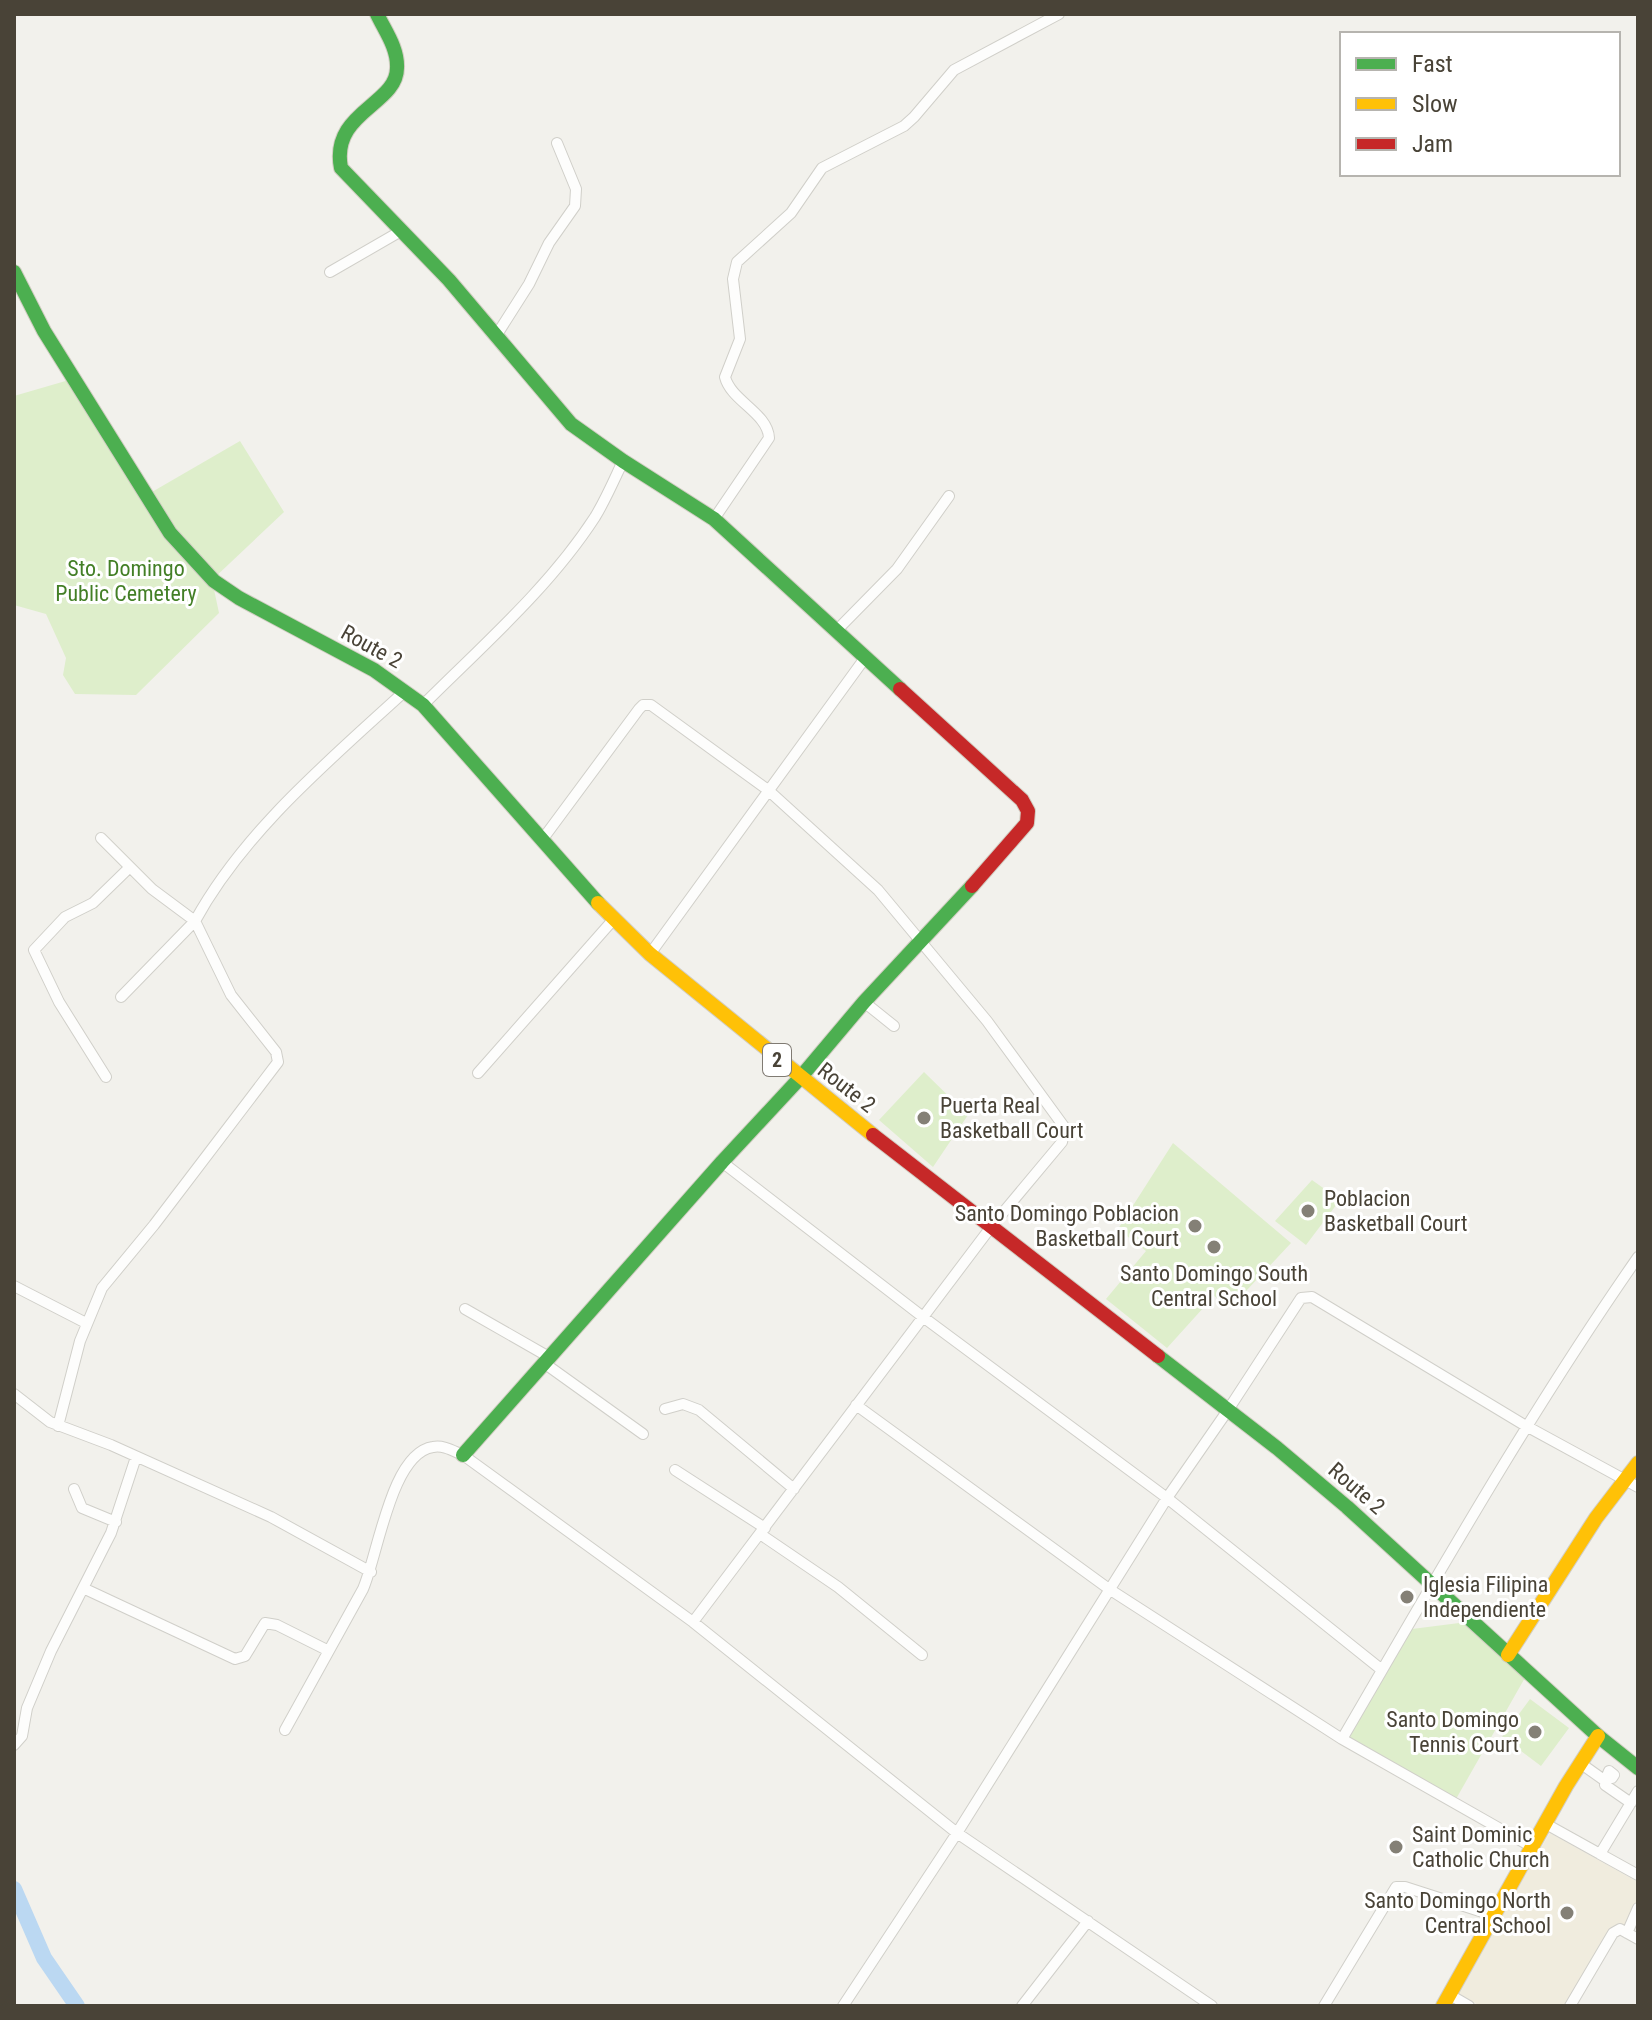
<svg xmlns="http://www.w3.org/2000/svg" width="1652" height="2020" font-family="'Roboto Condensed',sans-serif">
	<style>
		.education { fill: #f0ecde }
		.green { fill: #deeecb }
		.lines { fill: none; stroke-linecap: round; stroke-linejoin: round }
		.river { stroke: #bbd8f2; stroke-width: 16 }
		.street-casing { stroke: #d0cfc9; stroke-width: 12 }
		.fast-casing { stroke: #d2cec3; stroke-width: 16 }
		.slow-casing { stroke: #d2cec3; stroke-width: 16 }
		.jam-casing { stroke: #d2cec3; stroke-width: 16 }
		.street { stroke: #fdfdfc; stroke-width: 10 }
		.fast { stroke: #4caf50; stroke-width: 14 }
		.slow { stroke: #ffc107; stroke-width: 14 }
		.jam { stroke: #c62828; stroke-width: 14 }
		.poi-dot { fill: #848076; stroke: #fff; stroke-width: 3 }
		.labels { text-anchor: middle; stroke-width: 6; stroke-linejoin: round; paint-order: stroke }
		.shield { fill: #fff; stroke: #807b73; stroke-width: 2 }
		.shield-label { font-size: 20px; font-weight: bold; fill: #494337 }
		.park-label { font-size: 22px; fill: #437f26; stroke: #fff }
		.street-label { font-size: 22px; fill: #494337; stroke: #fff }
		.poi-label { font-size: 22px; fill: #494337; stroke: #fff; text-anchor: start }
	</style>
	<rect width="100%" height="100%" fill="#f2f1ec"/>
	<!-- education -->
	<path class="education" d="M1550,1833L1638,1882V1898L1625,1927L1613,1928L1565,2006H1480L1457,1992Z"/>
	<!-- green -->
	<path class="green" d="M69,380L145,496L240,441L284,512L212,580L219,613L136,695L75,694L63,675L66,658L46,614L14,605V396Z
		M924,1072L968,1115L933,1167L879,1120Z
		M1173,1143L1291,1243L1231,1307L1214,1296L1167,1348L1106,1299L1146,1251L1118,1229Z
		M1312,1180L1340,1200L1306,1245L1275,1221Z
		M1467,1622L1526,1676L1456,1799L1347,1738L1412,1629Z
		M1530,1699L1569,1728L1541,1766L1502,1737Z"/>
	<g class="lines">
		<!-- river -->
		<path class="river" d="M14,1889L44,1958L77,2006"/>
		<defs>
			<path id="street" d="M330,272L401,231
				M496,336L529,284L549,243L575,206L576,189L557,143
				M714,519L769,438C768,413 731,401 725,377L740,339L733,279L737,262L791,213L822,168L904,126L914,117L954,70L1059,14
				M836,631L897,569L949,496
				M423,705C483,645 549,588 595,517C606,499 614,480 623,461
				M101,838L152,889L195,921L121,997
				M542,840L639,709L643,705H651L768,790L878,890L987,1021L1065,1128L1062,1142L991,1227L693,1622
				M650,954L865,658
				M864,1002L894,1026
				M478,1073L613,920
				M106,1077L59,1002L34,950L65,917L93,903L130,867
				M722,1162L923,1317L1167,1498L1382,1670
				M14,1286L86,1323
				M465,1309L549,1357
				M544,1363L643,1434
				M14,1394L50,1422L111,1445L271,1517L371,1572
				M856,1405L1109,1589L1342,1739L1532,1847
				M665,1409L683,1404L699,1410L794,1489
				M58,1426L80,1341L102,1288L154,1225L278,1062L276,1052L231,995L195,921C245,830 330,760 405,691
				M675,1470L765,1528
				M74,1489L82,1508L116,1522
				M760,1534L838,1587L922,1655
				M83,1588L235,1659L245,1656L265,1623L277,1625L327,1650
				M285,1730L363,1589C378,1555 391,1453 433,1447C444,1445 453,1451 463,1455L693,1622L957,1833L1212,2006
				M1342,1739C1437,1576 1530,1412 1638,1257
				M14,1745L22,1736L27,1708L51,1651L111,1533L136,1457
				M1580,1763L1604,1780
				M1609,1771L1614,1775L1612,1778L1607,1776Z
				M1605,1785L1631,1803
				M1546,1824L1600,1854L1638,1791
				M1600,1854L1638,1875
				M1627,1933L1638,1908
				M1450,1995L1469,2006
				M843,2006L957,1833L1167,1498L1228,1410L1301,1298L1312,1297L1526,1426L1638,1487
				M1022,2006L1088,1921
				M1324,2006L1396,1887H1405L1495,1916
				M1570,2006L1613,1933L1620,1929L1638,1939"/>
			<path id="fast" d="M377,14C385,31 398,48 397,68C397,105 330,112 341,168L449,280L571,424L623,461L714,519L900,689
				M14,272L44,331L170,533L214,581L239,598L374,670L423,705L598,903
				M1158,1356L1277,1448L1347,1507L1598,1736L1638,1768
				M463,1455L722,1162L800,1078L864,1002L972,886"/>
			<path id="slow" d="M598,903L650,954L873,1135
				M1508,1655L1596,1518L1638,1463
				M1443,2006L1566,1786L1598,1736"/>
			<path id="jam" d="M900,689L1022,800L1028,811L1027,823L972,886
				M873,1135L1158,1356"/>
		</defs>
		<!-- street casing -->
		<use href="#street" class="street-casing"/>
		<!-- fast casing -->
		<use href="#fast" class="fast-casing"/>
		<!-- slow casing -->
		<use href="#slow" class="slow-casing"/>
		<!-- jam casing -->
		<use href="#jam" class="jam-casing"/>
		<!-- street -->
		<use href="#street" class="street"/>
		<!-- fast -->
		<use href="#fast" class="fast"/>
		<!-- slow -->
		<use href="#slow" class="slow"/>
		<!-- jam -->
		<use href="#jam" class="jam"/>
	</g>
	<!-- markers -->
	<g class="poi-dot">
		<circle cx="924" cy="1118" r="8"/>
		<circle cx="1308" cy="1211" r="8"/>
		<circle cx="1195" cy="1226" r="8"/>
		<circle cx="1214" cy="1247" r="8"/>
		<circle cx="1407" cy="1597" r="8"/>
		<circle cx="1535" cy="1732" r="8"/>
		<circle cx="1396" cy="1847" r="8"/>
		<circle cx="1567" cy="1913" r="8"/>
	</g>
	<g class="labels">
		<!-- shield labels -->
		<rect class="shield" x="763" y="1044" width="28" height="32" rx="6"/>
		<g class="shield-label">
			<text x="777" y="1067">2</text>
		</g>
		<!-- park labels -->
		<g class="park-label">
			<text x="126" y="576">Sto. Domingo<tspan x="126" dy="25">Public Cemetery</tspan></text>
		</g>
		<!-- street labels -->
		<g class="street-label">
			<text transform="translate(372 646) rotate(29)" y="8">Route 2</text>
			<text transform="translate(847 1087) rotate(38)" y="8">Route 2</text>
			<text transform="translate(1357 1488) rotate(41)" y="8">Route 2</text>
		</g>
		<!-- poi labels -->
		<g class="poi-label">
			<text x="940" y="1113">Puerta Real<tspan x="940" dy="25">Basketball Court</tspan></text>
			<text x="1324" y="1206">Poblacion<tspan x="1324" dy="25">Basketball Court</tspan></text>
			<text x="1179" y="1221" text-anchor="end">Santo Domingo Poblacion<tspan x="1179" dy="25">Basketball Court</tspan></text>
			<text x="1214" y="1281" text-anchor="middle">Santo Domingo South<tspan x="1214" dy="25">Central School</tspan></text>
			<text x="1423" y="1592">Iglesia Filipina<tspan x="1423" dy="25">Independiente</tspan></text>
			<text x="1519" y="1727" text-anchor="end">Santo Domingo<tspan x="1519" dy="25">Tennis Court</tspan></text>
			<text x="1412" y="1842">Saint Dominic<tspan x="1412" dy="25">Catholic Church</tspan></text>
			<text x="1551" y="1908" text-anchor="end">Santo Domingo North<tspan x="1551" dy="25">Central School</tspan></text>
		</g>
	</g>
	<!-- border -->
	<rect width="1652" height="2020" fill="none" stroke="#494337" stroke-width="32"/>
	<!-- legend -->
	<rect x="1340" y="32" width="280" height="144" fill="#ffffff" stroke="#b6b4af" stroke-width="2"/>
	<rect x="1356" y="58" width="40" height="12" fill="#4caf50" stroke="#b6b4af" stroke-width="2"/>
	<text x="1412" y="72" font-size="24" fill="#494337">Fast</text>
	<rect x="1356" y="98" width="40" height="12" fill="#ffc107" stroke="#b6b4af" stroke-width="2"/>
	<text x="1412" y="112" font-size="24" fill="#494337">Slow</text>
	<rect x="1356" y="138" width="40" height="12" fill="#c62828" stroke="#b6b4af" stroke-width="2"/>
	<text x="1412" y="152" font-size="24" fill="#494337">Jam</text>
</svg>
